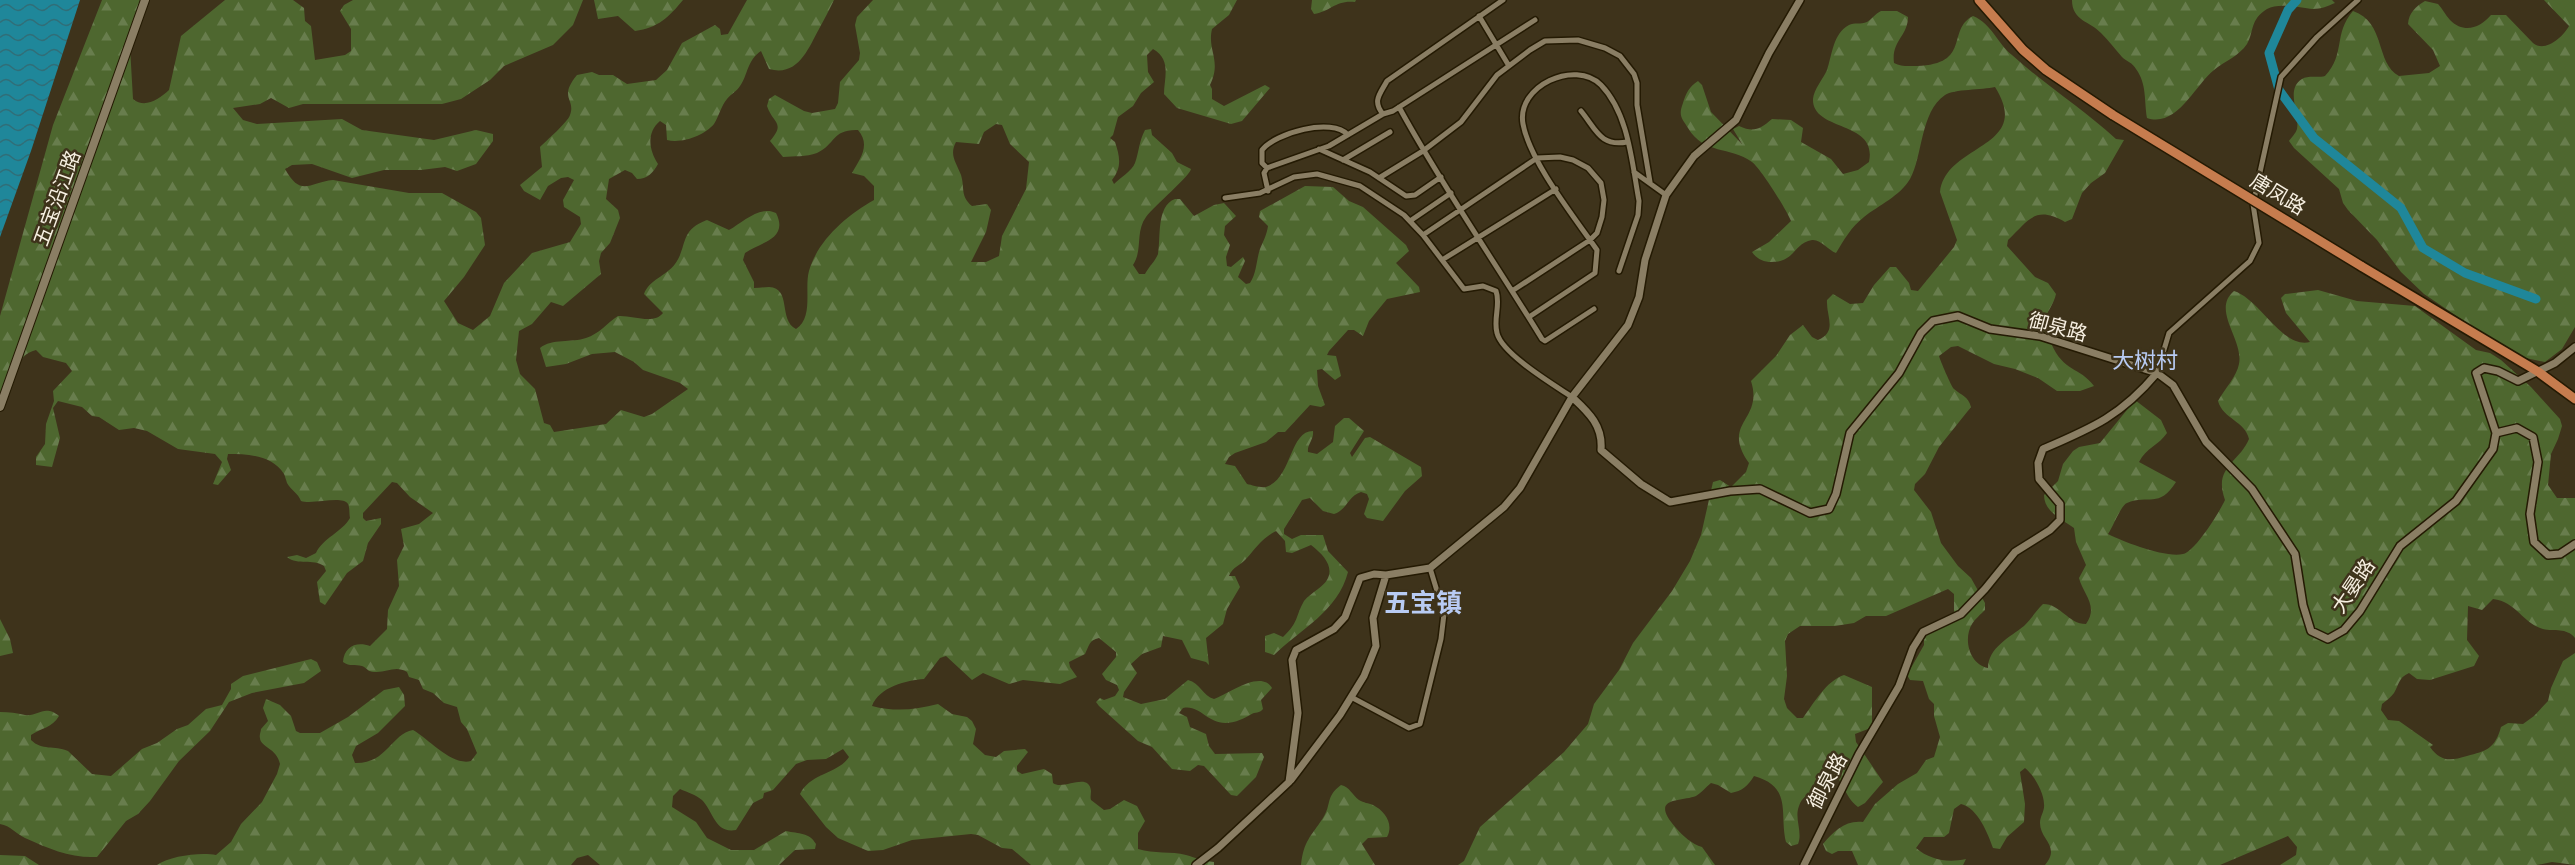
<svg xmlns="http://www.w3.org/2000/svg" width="2575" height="865" font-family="'Asap Condensed','Noto Sans SC',sans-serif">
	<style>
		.forest { fill: url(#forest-firs); fill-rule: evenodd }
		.water { fill: url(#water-waves) }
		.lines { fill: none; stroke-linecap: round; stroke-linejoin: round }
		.river { stroke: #1f879a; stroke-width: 9 }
		.minor-casing { stroke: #241a03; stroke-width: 8 }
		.tertiary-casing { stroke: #241a03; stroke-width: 10 }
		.secondary-casing { stroke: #241a03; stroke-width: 10 }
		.trunk-casing { stroke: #241a03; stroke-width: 12 }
		.minor { stroke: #8a7e64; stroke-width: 5 }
		.tertiary { stroke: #8a7e64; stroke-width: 7 }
		.secondary { stroke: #8a7e64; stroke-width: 8 }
		.trunk { stroke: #c67c4e; stroke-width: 9 }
		.trunk-bridge-casing { stroke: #241a03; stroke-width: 12; stroke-linecap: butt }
		.trunk-bridge { stroke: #c67c4e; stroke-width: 9 }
		.labels { text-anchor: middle; stroke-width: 5; stroke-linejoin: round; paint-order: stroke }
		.street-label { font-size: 20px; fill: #f7f0e2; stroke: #3e331b }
		.quarter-label { font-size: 22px; fill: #b8cbf3; stroke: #3e331b }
		.district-label { font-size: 26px; font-weight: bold; fill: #b8cbf3; stroke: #3e331b }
	</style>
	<defs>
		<pattern id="forest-firs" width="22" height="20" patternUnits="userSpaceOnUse" patternTransform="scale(1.5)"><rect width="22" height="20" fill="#4e672f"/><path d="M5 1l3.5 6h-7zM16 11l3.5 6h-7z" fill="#687d4d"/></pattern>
		<pattern id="water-waves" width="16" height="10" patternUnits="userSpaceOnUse" patternTransform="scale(1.5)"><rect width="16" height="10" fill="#1f879a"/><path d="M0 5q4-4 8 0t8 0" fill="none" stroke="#306e78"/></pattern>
	</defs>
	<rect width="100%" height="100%" fill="#3e331b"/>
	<!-- forest -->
	<path class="forest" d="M102,0H145L129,30L133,99C145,109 159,99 169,90L181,36L225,0H293L304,8L305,21L311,26L315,60L345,55L351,51V29L340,11L344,5L353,0H583L573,25L553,45L504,66L490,80L461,99L442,104H303L289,108L271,98L260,104L233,108L243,120L257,124L342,119L362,130L434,140L476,130L493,134V141L476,164L457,171L445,167L421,170H384L352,178L312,164L292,165L285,169C301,198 310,182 333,180L409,193H442L476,212L481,218L485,245L464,277L444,301L458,323L473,330L490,316L504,283L532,253L570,242L581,224L580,217L564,207L563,200L574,180L568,177L561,178L548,186L540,200L524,191L520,185L542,167L540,147C546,141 568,122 570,115C576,99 558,98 577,75L592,72L599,75H613L627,84L656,80L667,70L682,43L715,25L720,29L721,35L728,34L747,0H834C829,10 824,20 819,29C808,49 798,77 769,69L761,51C747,60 748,75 740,86C737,91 731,94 727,99C721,106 719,116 714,124C705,135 682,144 667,140L666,125L660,121C646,133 649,150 658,164C653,173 647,179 637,179L632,173L625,170L609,179L606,199L618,210L620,218L610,243L601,253L599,261L601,274L563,306L551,302L532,324L519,331L516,360L520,374L535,389L544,423L550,425L554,432L606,424L621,410L644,417L652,414L688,389L680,383L643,370L634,362L615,352L592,354L566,364L546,367L540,348C552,338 572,343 586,338C599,334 607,323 618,316C632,315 654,325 663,313L644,294C649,280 666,276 675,264C688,246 679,230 707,220L729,230C743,222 760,205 776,213C789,239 761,242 745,253L743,260L754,282V288C759,288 765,287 769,287C792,288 778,320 796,329C814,317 804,289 809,271C818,240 846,216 874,200V186L864,176L852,173C860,159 871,145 858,130C832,129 836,144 817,153C806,157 794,156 783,157L770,141C786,122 773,124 767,106L769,99L775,95L804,111L812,113L835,109L838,103L840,82L859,60L860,53L855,25L857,17L873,0H1237L1229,15L1212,29C1207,51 1222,60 1210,85L1212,89V99L1224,106L1265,85L1270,88L1242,121L1231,124L1177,108L1164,94C1164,78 1172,60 1153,49L1147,55L1148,72L1154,82L1141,93L1133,106L1118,117L1113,135L1110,138L1115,142C1120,157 1122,167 1112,180L1114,184C1120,178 1132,171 1135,163C1139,152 1139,141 1145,130L1151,129L1152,135L1172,153L1177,162L1191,169C1190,176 1155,205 1146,217C1135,232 1143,250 1133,265L1139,274H1145C1148,268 1156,260 1158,254C1161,238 1156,206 1175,199H1180L1194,216L1214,205L1224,203L1236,216L1225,226L1224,235L1230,245L1226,257L1227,266L1231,267L1243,257L1245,261L1238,277L1246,284L1250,283C1257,272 1256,261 1260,249C1263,242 1267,234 1268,226L1259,217L1260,211L1305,186L1333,187L1349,201L1363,207L1406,245L1409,251L1396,263L1419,287L1420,292L1387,299L1369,321L1363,336L1354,330H1348L1329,351L1327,355L1336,356L1341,376L1335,380L1322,369L1317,370L1318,386L1325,405L1321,407L1310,405L1285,432H1278L1266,442L1235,453L1229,457L1225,464L1235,466L1247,484C1252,485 1260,488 1266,487C1292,479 1289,431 1313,431C1314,440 1307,444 1308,452L1317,454L1333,442L1335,426L1344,418H1349L1364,431L1350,453L1352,457L1365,438L1370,437L1421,467L1422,476L1405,491L1383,521L1367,518L1364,514L1369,499L1367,494L1361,492C1348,496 1347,510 1334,514L1323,511L1310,498L1302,500L1284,529V534L1292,539L1301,535H1323L1328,551L1348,572C1338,611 1301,629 1274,655L1265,652V636L1274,633L1283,637C1299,622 1295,617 1304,601C1308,596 1313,593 1318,589C1339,574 1328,558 1311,545L1292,553L1286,552L1285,541L1276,531C1262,538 1256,548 1246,559C1241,565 1232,567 1229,576H1235L1240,587L1227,609L1223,624L1206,638L1209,665L1206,662L1191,658L1182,640L1163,636L1161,647L1142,654L1131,664L1137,673L1124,692L1123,697L1141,704L1165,699L1188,680C1200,683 1203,696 1214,699C1228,694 1261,669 1272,688L1261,700L1263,709C1259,714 1256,711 1250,715C1210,738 1205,703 1183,708L1179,713L1187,717L1190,727L1206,734L1209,746L1215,754L1262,753L1264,757L1256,777L1237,796L1231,795L1204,766L1198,765L1190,771L1172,769L1152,747L1138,741L1099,706L1096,702L1100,698L1104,700L1115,696L1119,690L1117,685L1106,680L1102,674L1116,657V652L1099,638C1089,640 1089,646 1085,654L1069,662L1070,667L1077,677L1060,684L1023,680L1009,684L983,673L972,680L946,656L940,658L924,679C907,680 879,687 872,706C895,712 915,710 938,704L952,714L967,717L972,721L976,729L973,744L985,755L996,757L1004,751L1025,749L1028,752L1017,766V771L1022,774L1044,769L1052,774L1053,783C1063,791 1089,771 1091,791C1091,794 1090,797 1091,800L1104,810L1110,809L1124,800L1137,806L1145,821L1138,833V849C1154,854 1171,851 1186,855C1196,858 1203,861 1214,862V865H1031L1012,849L1002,848L978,835L971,834L912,840L883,850L868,851L838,838L826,827L800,794C810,773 838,774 849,757L843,749L826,759L807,760L796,764L773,790L764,793L763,798L753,803L736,830C715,834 713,811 702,800C696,795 687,792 680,789L673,796L672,807L696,822L707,838L731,850H754L786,831C799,834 809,832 816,844L815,849L795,850L779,865H600L588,855L577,858L571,865H157C170,856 200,852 216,855L231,842L241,824L262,802L277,774L280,764C277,748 260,747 260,738C259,735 261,732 261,729L268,721L263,708L266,699L280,705L291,716L296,731L300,733H320L348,717L384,690L399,687L404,695L405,706L378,733L356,746L352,755L355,763C387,764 391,734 413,730C430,740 452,766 471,761L477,753L467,729L461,722L457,707L444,703L433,693L423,689L419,680L409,677L407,672C395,665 387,673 374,672C368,672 367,668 362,666C355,664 350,667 343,662C344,646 357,641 370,646L387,629L388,610L399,586L397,560L404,546L401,529L419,524L433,513L410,497L397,483L392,482L363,513V518L366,521L381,518V524L368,543L363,561L347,573L325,605L320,602L317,582L326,571L324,566C313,558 298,566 287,557L297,555L306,558L316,553C323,538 342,532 350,518C349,513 350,508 348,504C342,495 313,505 301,501C298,493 291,490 287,483C286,480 285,476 284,474C272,455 248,454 228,454L227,459L231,470L218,485L213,484L222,462L215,454L178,449L147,431L134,428L119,430L99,417L92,416L82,407L58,401L53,408L60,438L52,467L36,465V457L45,444L46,424L54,401L53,391L72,371L66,363L43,357L36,350C14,355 18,378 9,394C7,398 3,401 0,405V316L53,125ZM996,124L1002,125L1010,144L1029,162L1026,189L1002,236L999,256L986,262H971L986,232L991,210L987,204L972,206C960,196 965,188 961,175C956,162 949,155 956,142L979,144L984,132Z
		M594,0H683C669,17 658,28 635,31L618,16L598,19Z
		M1312,0H1356L1355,2C1335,0 1332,11 1314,14L1311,9Z
		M2072,0H2332L2335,3C2328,6 2321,9 2313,9C2300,8 2279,2 2267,9C2250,19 2254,32 2247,44C2239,56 2225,61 2214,70C2195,85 2177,128 2147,118C2144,100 2147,84 2136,69C2133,63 2126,61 2122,57C2115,49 2109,41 2101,33C2090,21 2072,21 2072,0Z
		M2544,0H2575V327L2562,349L2545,362L2521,357L2501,346L2424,294L2401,272L2377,240L2348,210L2343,203L2339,189L2294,148L2289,141C2291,138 2296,133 2297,129C2300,114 2285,89 2302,79C2308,75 2318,78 2325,76C2346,54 2333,34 2353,11C2386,22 2375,63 2399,76L2429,73L2440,66L2433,50L2408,24C2409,13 2415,7 2425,1L2438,4C2443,9 2445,15 2450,20C2464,34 2480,28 2491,15H2506L2533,43C2545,53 2563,37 2569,26Z
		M1881,11H1897L1908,17C1908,36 1891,41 1894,63C1901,67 1908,66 1917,66C1972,64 1946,30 1973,16C1992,24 1997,43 2012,55C2045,85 2083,109 2116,139L2124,140L2105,173L2091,183L2082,193L2072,219L2065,222C2035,205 2029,220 2008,240L2007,246L2035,277L2048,283L2056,294C2054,304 2047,311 2045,320C2042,330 2048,335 2051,343C2064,373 2079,366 2094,386L2080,391H2057L2038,378L2015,369L1994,364L1958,346L1951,347L1939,356C1940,360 1951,386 1954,389C1962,396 1968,396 1971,407L1939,447L1925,474L1915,484L1914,490L1931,512L1941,543L1958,566L1971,578L1985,603V610C1981,614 1975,619 1972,624C1963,639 1969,664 1988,668C1988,648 2010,637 2024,626C2031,619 2036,611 2043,604C2061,604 2068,624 2086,624C2099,606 2083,594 2079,578L2086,565L2076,542L2074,528C2062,519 2044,512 2044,495L2058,481L2063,464L2073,451L2079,447L2100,443L2135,400L2161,420L2167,433C2159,445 2146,448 2139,462L2176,482C2159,509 2148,494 2127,503C2121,505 2113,527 2108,534C2124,542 2165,558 2183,554C2195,552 2220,511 2225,500C2213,467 2239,463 2249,439C2245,421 2223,419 2218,401C2224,390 2237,376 2239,364C2244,340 2211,310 2234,291C2260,299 2282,349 2310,342L2286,313L2281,298L2285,294L2318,290L2357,301L2415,306L2476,350L2490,353L2501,360L2531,387L2560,419L2562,426L2558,439L2551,454L2548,485L2557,498H2575V638C2566,627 2555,632 2543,629C2522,623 2517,602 2493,599L2482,610L2468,606L2467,640L2479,656L2474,666L2430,680L2417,679L2409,673C2398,678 2399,685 2394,693C2391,697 2386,701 2382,704L2381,710L2388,720L2399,721L2433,745L2430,747C2441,762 2450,761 2467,756C2486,751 2495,749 2501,727L2508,723L2523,724L2534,716L2548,701L2551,688L2563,661L2575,653V865L2552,862L2537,865H2280L2296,855L2297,847L2288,836L2220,865H2045C2061,846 2040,840 2040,823C2040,816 2045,811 2044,804C2044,793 2034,775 2025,768L2020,772L2025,804L2024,822L2007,837L2000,849L1993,848C1988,834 1978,808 1961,804L1954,809L1949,833L1944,837H1924L1916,848C1930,860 1948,863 1966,859L1963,865H1858L1852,851H1838L1832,854L1826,851L1823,844C1834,831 1845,820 1863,822L1875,804L1898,784L1917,773L1926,760L1934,757L1940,737L1934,716V704L1929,699L1923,681L1910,680L1907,675L1924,645V632L1950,619L1954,612V594L1948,589L1886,616H1866L1854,623L1835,626H1800L1788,634L1785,641L1787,676L1784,699L1787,708L1797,718H1803C1814,703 1826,681 1844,675L1872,687V724L1868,729L1855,734L1856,742L1883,782L1865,803L1858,807C1843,796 1845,779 1827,769L1821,773C1820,802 1805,788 1799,806C1794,819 1803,832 1798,844L1791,846L1786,842C1779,813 1793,787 1754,776C1748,786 1742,791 1731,793L1718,785L1711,783C1706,787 1701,793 1696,796C1681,802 1648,796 1676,828C1683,836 1692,844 1702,847L1715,865H1458L1464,861L1480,827L1564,752L1588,724L1594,704L1619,670L1633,643L1672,591L1690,561L1701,535L1713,482L1720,480L1731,487L1746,472L1749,463C1720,422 1764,421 1751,381L1776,356L1790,335L1803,325L1812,337L1818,340C1838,331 1826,317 1827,300L1833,294L1850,304L1863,303L1874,285L1890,267H1896L1909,283L1911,290L1918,291L1954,247L1957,240L1940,192C1946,143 2034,149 1995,87C1982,90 1954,89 1945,95C1920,112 1923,156 1910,179C1900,196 1879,205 1864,217C1851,227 1844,240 1836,253C1828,250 1821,239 1812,240C1794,243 1795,262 1772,262C1763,262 1757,259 1752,252L1769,242L1791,221C1786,209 1761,169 1752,162C1730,146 1704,155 1688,128C1682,118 1678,116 1683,103C1686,93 1689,87 1698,81L1702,85L1711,112L1742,144L1733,129L1739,126C1754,133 1760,129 1772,119L1791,120L1803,128L1801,142L1831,159L1843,174L1858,170L1869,162C1878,120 1812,132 1813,99C1814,89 1823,79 1827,70C1832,56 1833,33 1849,25C1854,22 1861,25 1867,22C1872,19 1875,14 1881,11Z
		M0,619L10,639L13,653L0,656Z
		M311,659L317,662L321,671L304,683L252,693L229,702L210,731L179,761L150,801L138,814L126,821L97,857C69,858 50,849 25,838C15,833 11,826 0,824V712C9,712 17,713 25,715C38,717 44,704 59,716C52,728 41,728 31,735V740C42,751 54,745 68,751L92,774L111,776L142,749L157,743L177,729L188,725L206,709L222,705L231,689V684L243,676Z
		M1341,785C1350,787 1352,795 1359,800C1364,803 1368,803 1373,805C1385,811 1394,824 1387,837L1368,838L1362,844L1375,865H1301C1304,840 1310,838 1323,818C1332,804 1325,797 1341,785Z
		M0,855L25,856L39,865H0Z"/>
	<!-- water -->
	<path class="water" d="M0,0H80L31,151L0,237Z"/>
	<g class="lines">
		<!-- river -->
		<path class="river" d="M2297,0L2288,10L2269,53L2279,90L2314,138L2401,208L2423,248L2465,273L2536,299"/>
		<defs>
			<path id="minor" d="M1479,16L1509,66
				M1399,107C1442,186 1495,262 1542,339L1545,341L1594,309
				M1581,111C1596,129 1600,147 1627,142
				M1383,114C1372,101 1380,94 1387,81L1503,0
				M1319,149L1370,172L1406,196L1415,195L1441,177
				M1343,160L1390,132
				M1267,168L1262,163V150C1275,133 1332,117 1348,135
				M1634,172L1666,195
				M1379,178L1423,151L1461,122L1497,75L1530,50L1545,41L1578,40L1605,48L1620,56L1634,74L1637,83V105L1650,182
				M1268,191L1264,173L1267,168L1329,146L1383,114L1393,111L1535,20
				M1225,198L1260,193L1294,177L1317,174L1360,186L1404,215L1423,235L1464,289L1483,286L1496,291C1501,304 1493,319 1497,333C1502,354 1554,385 1572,397
				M1410,221L1451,193
				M1423,235L1537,158L1560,157L1573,160L1588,168L1601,183L1604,200L1602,217L1597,233L1590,240L1512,291
				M1442,260L1556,189
				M1529,317L1595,273L1597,250C1575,218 1530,162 1523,124C1516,86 1575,59 1601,85C1629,114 1632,164 1639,201L1638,215L1619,271
				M2157,373L2169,333L2250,261L2259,243L2253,204L2281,77L2317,37L2358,0
				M1351,697L1409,728L1420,724L1441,639L1444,614L1430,568"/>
			<path id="tertiary" d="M1572,397C1588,412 1603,425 1601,450L1641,484L1670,502L1730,491L1760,489L1810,513L1829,509L1836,494L1850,433L1899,373L1921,333L1933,321L1958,316L1990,329L2040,336L2157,373L2173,385L2206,442L2252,489L2295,554L2303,605L2311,631L2328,639L2344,630L2360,611L2400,546L2456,501L2493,449L2496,433L2476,373L2484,368L2498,371L2518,381L2555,363L2575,347
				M2496,433L2517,428L2533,437L2538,462L2530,514L2534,542L2548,555L2560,554L2575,544
				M1291,780L1340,715L1364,676L1376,646L1373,618L1386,575
				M1196,865L1218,848L1289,782L1298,713L1292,660L1296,650L1334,629L1345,617L1360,578L1374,574L1386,575L1430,568L1504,507L1520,488L1572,397L1628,325L1639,297L1645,260L1666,195L1694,156L1736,120L1769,53L1800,0
				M1804,865L1859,754L1899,686L1913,648L1923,632L1961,614L1985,589L2015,552L2050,530L2060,520V504L2039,479L2038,463L2043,449C2092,428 2121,416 2157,373"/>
			<path id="secondary" d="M0,407L145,0"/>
			<path id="trunk" d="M1979,0L2023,50L2046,70L2113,115
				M2361,266L2537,371L2575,399"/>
		</defs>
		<!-- minor casing -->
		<use href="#minor" class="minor-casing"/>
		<!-- tertiary casing -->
		<use href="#tertiary" class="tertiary-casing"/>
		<!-- secondary casing -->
		<use href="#secondary" class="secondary-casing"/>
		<!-- trunk casing -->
		<use href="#trunk" class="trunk-casing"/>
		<!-- minor -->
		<use href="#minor" class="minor"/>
		<!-- tertiary -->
		<use href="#tertiary" class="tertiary"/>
		<!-- secondary -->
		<use href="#secondary" class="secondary"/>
		<!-- trunk -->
		<use href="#trunk" class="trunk"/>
		<defs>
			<path id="trunk-bridge" d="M2113,115L2361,266"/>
		</defs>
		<!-- trunk-bridge casing -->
		<use href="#trunk-bridge" class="trunk-bridge-casing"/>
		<!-- trunk-bridge -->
		<use href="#trunk-bridge" class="trunk-bridge"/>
	</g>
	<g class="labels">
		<!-- street labels -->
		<g class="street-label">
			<text transform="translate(2278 194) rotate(31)" y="7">唐凤路</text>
			<text transform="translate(57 198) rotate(-70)" y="7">五宝沿江路</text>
			<text transform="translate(2058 327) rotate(15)" y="7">御泉路</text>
			<text transform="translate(2353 586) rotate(-56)" y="7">大晏路</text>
			<text transform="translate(1827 781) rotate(-62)" y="7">御泉路</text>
		</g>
		<!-- quarter labels -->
		<g class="quarter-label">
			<text x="2145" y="368">大树村</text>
		</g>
		<!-- district labels -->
		<g class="district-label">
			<text x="1423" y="612">五宝镇</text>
		</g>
	</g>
</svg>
